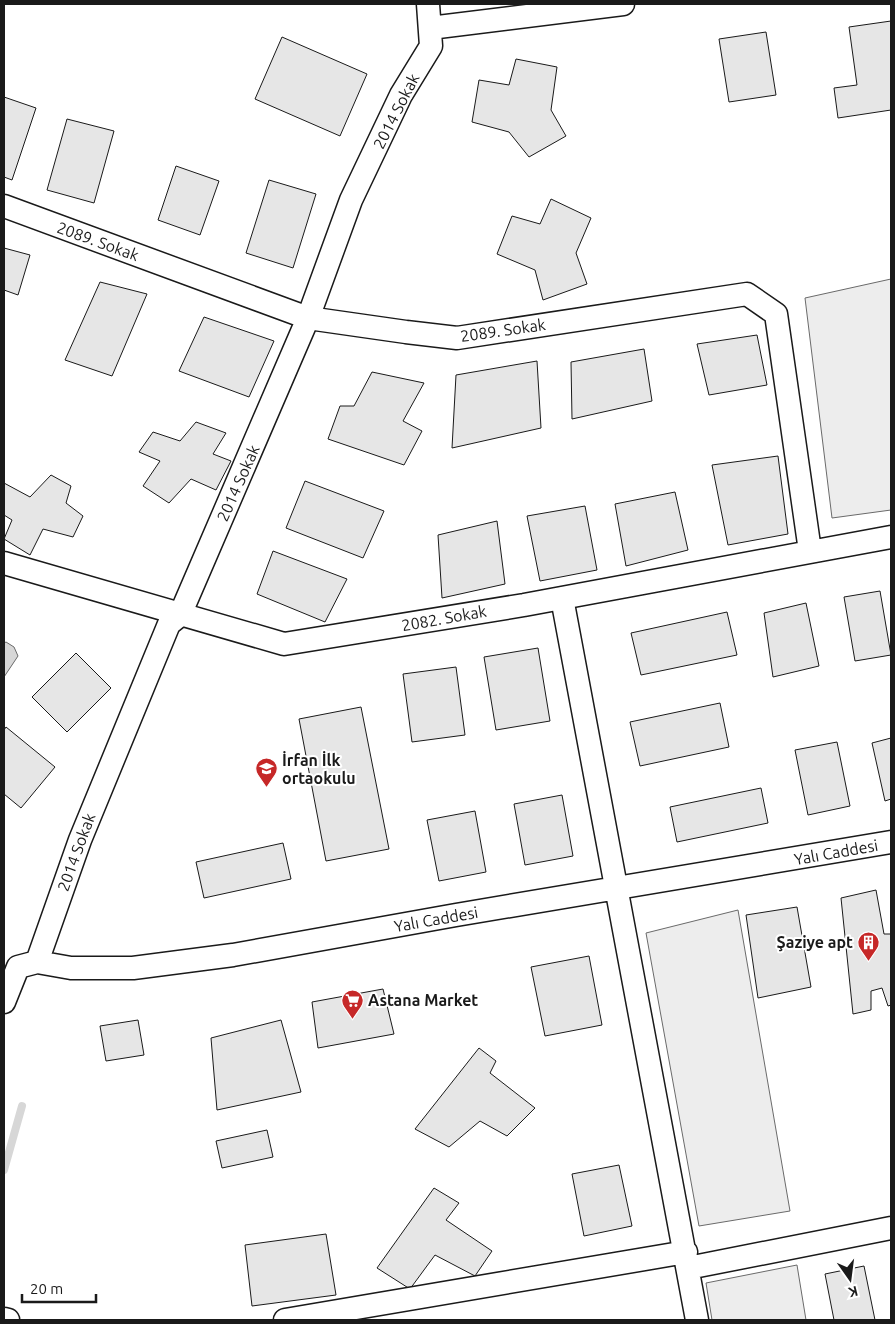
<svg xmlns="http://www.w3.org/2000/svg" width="895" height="1324" font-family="Ubuntu,sans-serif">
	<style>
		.built { fill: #ededed; stroke: #6a6a6a }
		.water { fill: #d7d7d7; stroke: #6a6a6a }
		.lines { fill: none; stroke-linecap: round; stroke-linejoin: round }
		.stream { stroke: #d7d7d7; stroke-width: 8 }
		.building { fill: #e6e6e6; stroke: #1a1a1a }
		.street-casing { stroke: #1a1a1a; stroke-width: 25 }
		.street { stroke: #fff; stroke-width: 22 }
		.labels { text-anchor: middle; stroke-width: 4; stroke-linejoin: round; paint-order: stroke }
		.street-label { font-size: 16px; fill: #1a1a1a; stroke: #fff }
		.poi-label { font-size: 16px; font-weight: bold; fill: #1a1a1a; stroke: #fff; text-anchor: start }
	</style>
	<rect width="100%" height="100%" fill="#fff"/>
	<!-- built -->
	<path class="built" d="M891,279V510L832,518L805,298Z
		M738,910L790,1211L699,1226L646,933Z
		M797,1265L806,1320H712L706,1283Z"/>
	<!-- water -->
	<path class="water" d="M6,642L14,647L18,656L4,677V643Z"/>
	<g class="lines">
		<!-- stream -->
		<path class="stream" d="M4,1170L22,1106"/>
	</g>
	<!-- building -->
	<path class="building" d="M891,21V110L838,118L834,88L857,85L849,27Z
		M766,32L776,95L729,102L719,39Z
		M282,37L367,74L340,136L255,99Z
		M516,59L557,67L551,110L566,136L529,157L509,132L472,122L479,80L509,85Z
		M4,97L36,108L12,180L4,177Z
		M67,119L114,131L94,203L47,190Z
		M176,166L219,181L200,235L158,220Z
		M269,180L316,194L293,268L246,253Z
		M551,199L591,218L576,253L587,284L543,300L535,270L497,254L512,216L540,224Z
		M4,248L30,255L18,295L4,290Z
		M100,282L147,294L112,376L65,360Z
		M204,317L274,341L249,397L179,371Z
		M757,335L767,385L709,395L697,344Z
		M644,349L652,401L572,419L571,362Z
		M537,361L541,428L452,448L456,375Z
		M372,372L424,383L403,421L422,431L404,465L328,439L340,406H354Z
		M196,422L226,433L213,454L231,461L216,490L191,479L169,503L143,486L160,461L139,452L153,432L180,441Z
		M778,456L788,534L728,545L712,465Z
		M51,475L71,486L66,503L83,516L73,537L43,529L30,555L4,539L12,520L4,515V483L30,497Z
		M305,481L384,511L363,558L286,528Z
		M675,492L688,550L626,566L615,504Z
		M585,506L597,570L540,581L527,516Z
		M497,521L505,584L442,598L438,535Z
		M273,551L347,579L325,622L257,594Z
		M880,591L891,655L855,661L844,597Z
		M806,603L819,666L773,677L764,613Z
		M727,612L737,655L641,675L631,633Z
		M538,648L550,721L496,730L484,657Z
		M76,653L111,688L67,732L32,697Z
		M456,667L465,735L412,742L403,674Z
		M720,703L729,747L640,766L630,722Z
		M361,707L389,849L326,861L299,719Z
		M6,727L55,767L21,808L4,794V730Z
		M891,738V799L885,801L872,743Z
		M837,742L850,806L808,815L795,750Z
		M761,788L768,823L677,842L670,807Z
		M562,795L573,856L525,865L514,804Z
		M475,811L486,872L439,881L427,820Z
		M283,843L291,879L204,898L196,862Z
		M876,890L884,934H891V1005L888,1006L882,988L871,991V1010L853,1014L841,898Z
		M797,907L811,987L758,998L746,915Z
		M589,956L602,1025L545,1036L531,967Z
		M383,989L394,1034L318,1048L312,1002Z
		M138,1020L144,1055L106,1061L100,1026Z
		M281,1020L301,1092L217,1110L211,1038Z
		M479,1048L496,1061L490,1073L535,1108L507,1136L480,1121L449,1147L415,1129Z
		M267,1130L273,1157L222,1168L216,1141Z
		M619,1165L632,1226L584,1236L572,1174Z
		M434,1188L459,1203L446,1220L492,1251L475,1276L435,1255L410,1289L377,1268Z
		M326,1234L336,1295L252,1306L245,1245Z
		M864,1266L875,1320H834L825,1274Z"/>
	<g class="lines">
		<defs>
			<path id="street" d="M430,28L623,4
				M4,206L308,318L406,332L457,338L747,294L776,314L810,551
				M4,563L284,644L524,605L891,537
				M562,598L697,1320
				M37,962L80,840L169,624L180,615L308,318L351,200L401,95L431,46L428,4
				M4,1002L18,967L37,962L71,968H133L233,955L456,915L891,842
				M688,1268L891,1228
				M4,1319L8,1320
				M285,1320L686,1252"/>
		</defs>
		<!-- street casing -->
		<use href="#street" class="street-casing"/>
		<!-- street -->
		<use href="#street" class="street"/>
	</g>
	<!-- icons -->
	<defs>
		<symbol id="school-pin" viewBox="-11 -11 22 30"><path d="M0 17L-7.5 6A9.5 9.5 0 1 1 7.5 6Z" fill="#c62828" stroke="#fff"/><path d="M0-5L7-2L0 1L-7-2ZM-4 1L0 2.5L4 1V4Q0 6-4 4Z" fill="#fff"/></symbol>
		<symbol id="building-pin" viewBox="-11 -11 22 30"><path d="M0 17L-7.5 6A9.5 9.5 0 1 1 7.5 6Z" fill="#c62828" stroke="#fff"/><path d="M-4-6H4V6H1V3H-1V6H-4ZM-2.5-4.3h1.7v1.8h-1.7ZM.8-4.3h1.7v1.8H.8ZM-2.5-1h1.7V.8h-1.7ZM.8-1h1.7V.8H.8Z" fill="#fff"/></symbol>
		<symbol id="supermarket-pin" viewBox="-11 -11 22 30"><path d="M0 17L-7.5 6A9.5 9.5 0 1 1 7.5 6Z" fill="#c62828" stroke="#fff"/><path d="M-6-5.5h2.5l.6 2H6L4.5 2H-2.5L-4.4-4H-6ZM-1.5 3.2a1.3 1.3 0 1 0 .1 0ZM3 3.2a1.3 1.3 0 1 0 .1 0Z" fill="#fff"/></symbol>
	</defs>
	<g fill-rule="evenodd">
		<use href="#school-pin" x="254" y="756" width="25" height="34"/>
		<use href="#building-pin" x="856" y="930" width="25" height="34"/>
		<use href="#supermarket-pin" x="340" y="988" width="25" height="34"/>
	</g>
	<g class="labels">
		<!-- street labels -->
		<g class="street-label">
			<text transform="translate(396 111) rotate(-63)" y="6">2014 Sokak</text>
			<text transform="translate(98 241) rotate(20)" y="6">2089. Sokak</text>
			<text transform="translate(503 330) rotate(-8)" y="6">2089. Sokak</text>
			<text transform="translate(238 483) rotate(-66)" y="6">2014 Sokak</text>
			<text transform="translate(444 618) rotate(-10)" y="6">2082. Sokak</text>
			<text transform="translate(76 852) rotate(-70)" y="6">2014 Sokak</text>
			<text transform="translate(836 852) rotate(-10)" y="6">Yalı Caddesi</text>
			<text transform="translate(436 919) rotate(-10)" y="6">Yalı Caddesi</text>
		</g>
		<!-- poi labels -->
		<g class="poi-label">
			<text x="282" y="766">İrfan İlk<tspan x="282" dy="18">ortaokulu</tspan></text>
			<text x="853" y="948" text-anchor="end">Şaziye apt</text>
			<text x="368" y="1006">Astana Market</text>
		</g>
	</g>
	<!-- border -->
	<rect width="895" height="1324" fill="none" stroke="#1a1a1a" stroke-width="10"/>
	<!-- north arrow -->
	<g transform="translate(850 1279) rotate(166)" stroke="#ffffff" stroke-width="4" paint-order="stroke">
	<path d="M0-4L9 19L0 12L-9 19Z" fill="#1a1a1a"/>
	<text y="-8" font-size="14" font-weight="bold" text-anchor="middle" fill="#1a1a1a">K</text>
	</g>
	<!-- scale -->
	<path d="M22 1294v8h74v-8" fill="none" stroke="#1a1a1a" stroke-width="2.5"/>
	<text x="30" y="1294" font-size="15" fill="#1a1a1a" stroke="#ffffff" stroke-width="4" paint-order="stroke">20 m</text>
</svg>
